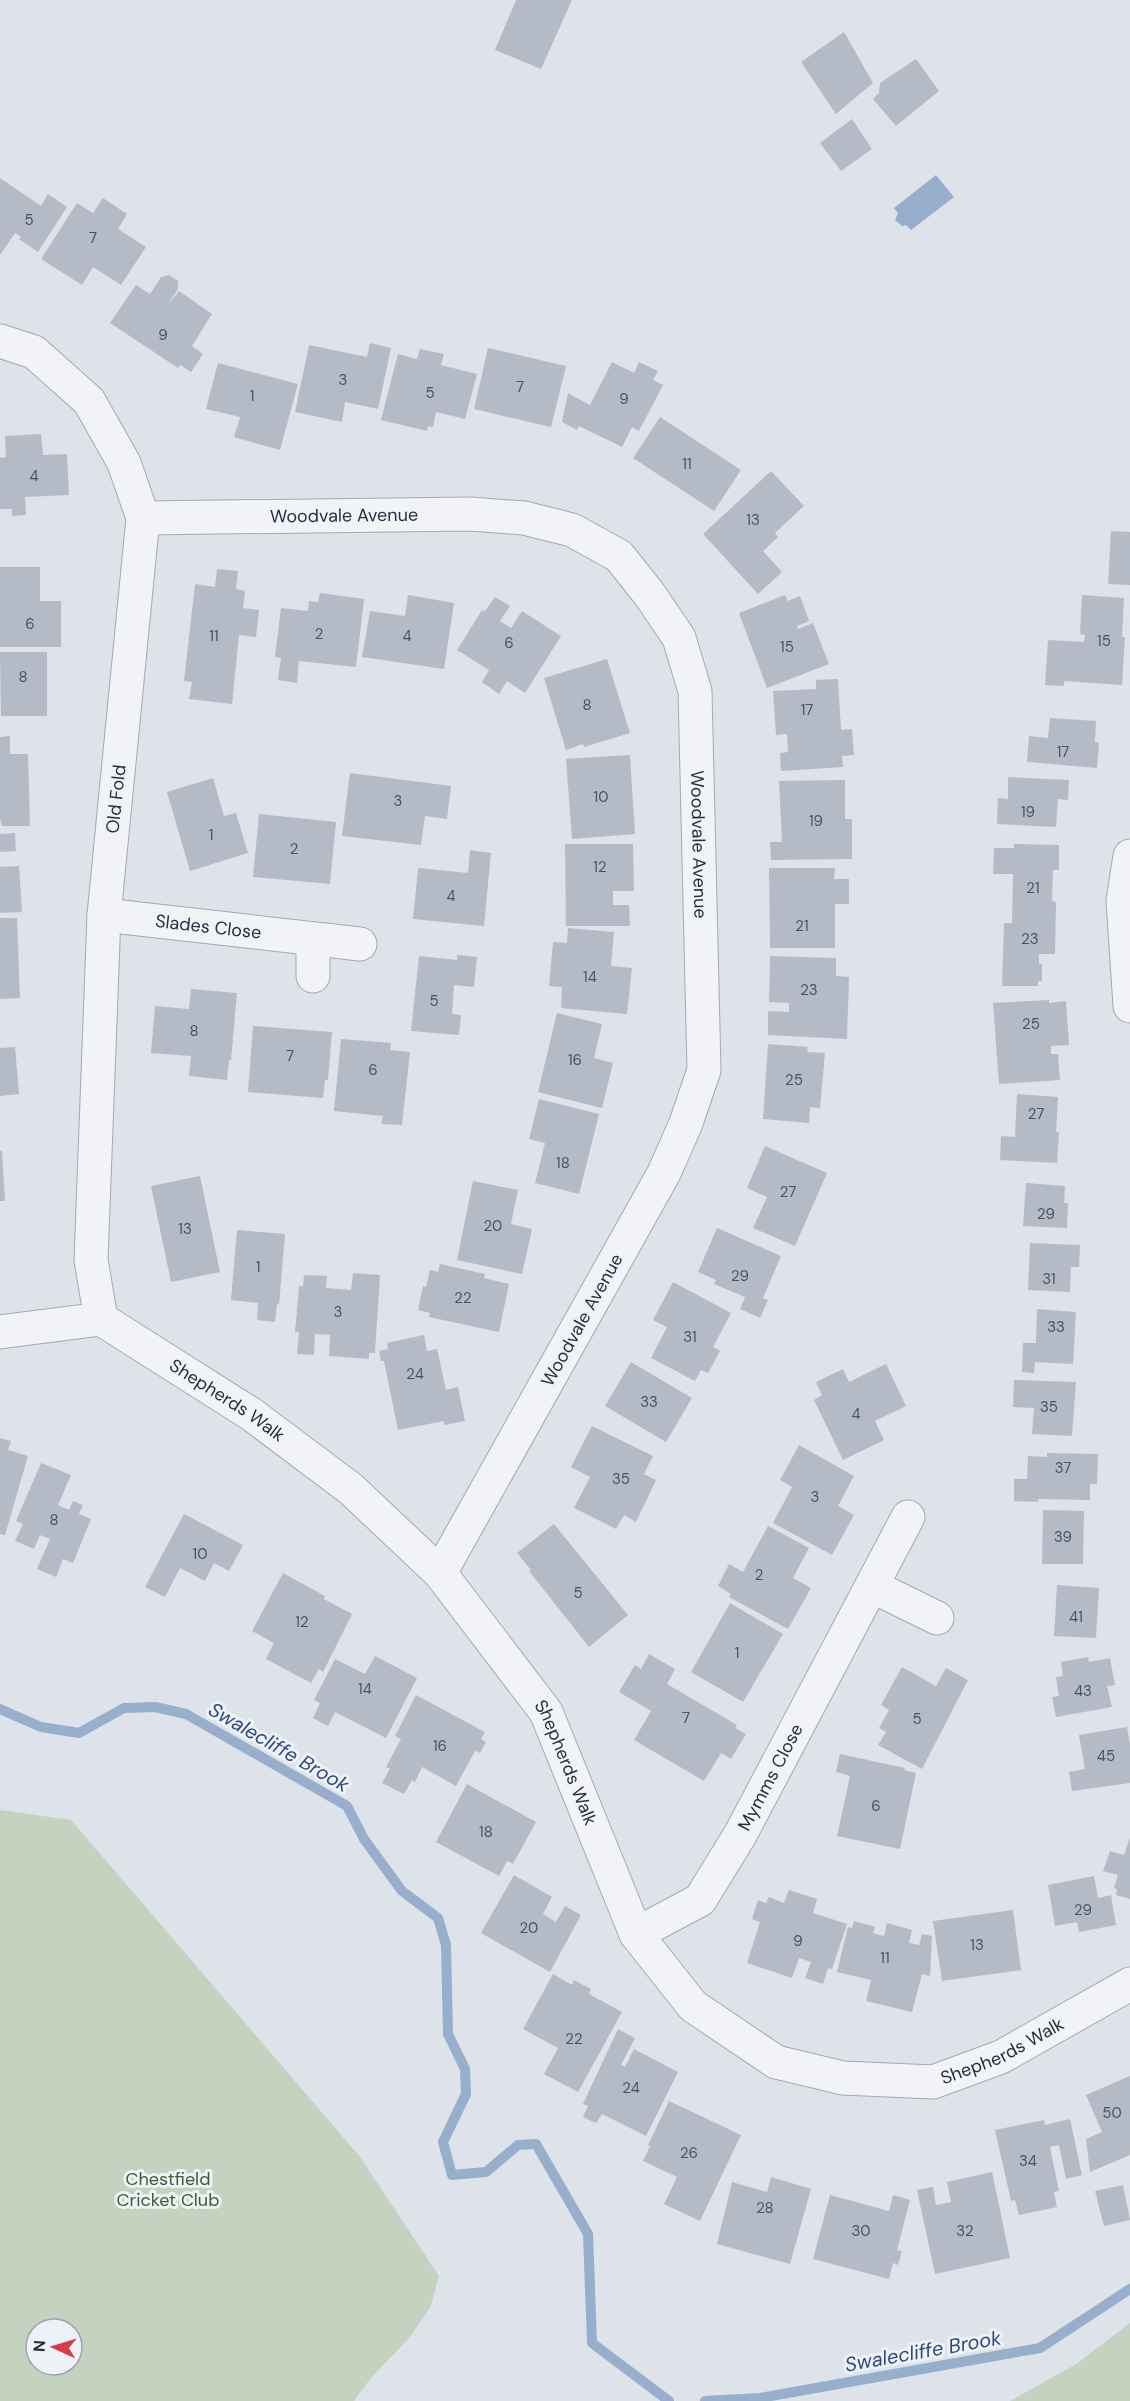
<svg xmlns="http://www.w3.org/2000/svg" width="1130" height="2401" font-family="'DM Sans',sans-serif">
	<style>
		.green { fill: #c3d3bf; fill-rule: evenodd }
		.water { fill: #97aecc }
		.lines { fill: none; stroke-linecap: round; stroke-linejoin: round }
		.stream { stroke: #97aecc; stroke-width: 10 }
		.building { fill: #b5bbc6 }
		.street-casing { stroke: #a3a9b3; stroke-width: 35 }
		.street { stroke: #f1f3f7; stroke-width: 33 }
		.labels { text-anchor: middle; stroke-width: 6; stroke-linejoin: round; paint-order: stroke }
		.number-label { font-size: 15px; fill: #4a5262 }
		.street-label { font-size: 18px; fill: #262f41; stroke: #eef1f6 }
		.park-label { font-size: 18px; fill: #395e33; stroke: #eef1f6 }
		.water-label { font-size: 20px; font-style: italic; fill: #2e4b77; stroke: #eef1f6 }
	</style>
	<rect width="100%" height="100%" fill="#dee2e9"/>
	<!-- green -->
	<path class="green" d="M0,1810L71,1820L360,2157L439,2276L430,2308L409,2338L370,2379L354,2401H0ZM36,2329H72V2365H36Z
		M1130,2323V2401H1010L1076,2364Z"/>
	<!-- water -->
	<path class="water" d="M936,175L954,197L911,230L906,225L902,226L895,220L898,213L894,208Z"/>
	<g class="lines">
		<!-- stream -->
		<path class="stream" d="M0,1709L41,1727L79,1733L124,1708L155,1707L186,1714L347,1806L364,1839L402,1891L438,1918L446,1945L448,2034L465,2069L466,2094L443,2142L452,2175L486,2172L518,2145L536,2144L588,2234L592,2343L669,2401
			M705,2401L760,2398L1040,2348L1130,2289"/>
	</g>
	<!-- building -->
	<path class="building" d="M516,0H572L541,69L495,50Z
		M844,32L873,83L836,114L801,62Z
		M916,59L939,91L896,126L873,99L879,93L880,83Z
		M852,119L872,149L841,171L820,143Z
		M0,178L41,206L48,194L67,207L38,252L19,239L21,237L15,233L0,255Z
		M103,198L127,214L118,229L146,247L121,285L93,267L82,285L41,259L77,203L93,213Z
		M169,275L178,281V289L168,305L179,291L212,314L192,346L203,354L191,372L180,365L178,368L110,323L136,285L150,294L161,277Z
		M370,343L391,348L378,409L345,402L342,422L295,412L309,345L367,357Z
		M488,348L566,366L551,427L474,409Z
		M420,349L444,354L441,365L477,374L465,419L436,412L433,427L428,426L427,431L381,420L398,354L417,359Z
		M612,362L634,373L639,362L658,371L653,380L663,385L639,431L632,427L622,447L579,426L577,430L562,422L568,393L590,405Z
		M218,363L298,384L280,450L234,437L240,417L206,409Z
		M660,417L741,470L714,511L633,458Z
		M41,434L43,455L67,454L69,495L25,497L26,515L12,516V509H0V458L6,457L5,436Z
		M771,471L804,506L775,533L778,537L763,551L782,572L758,594L703,534Z
		M1111,531L1130,532V585L1108,584Z
		M0,567H40V601H61V647H0Z
		M217,569L238,571L236,589L245,591L243,608L259,610L256,637L239,635L232,704L189,699L192,682L184,681L195,584L215,587Z
		M320,593L364,599L356,667L299,661L297,683L278,680L281,658L275,657L281,608L308,611L309,601L318,602Z
		M408,595L454,603L444,669L362,657L370,611L405,616Z
		M785,595L788,601L800,596L809,621L797,626L798,629L813,623L829,664L767,688L739,613Z
		M1082,595L1124,598L1122,637H1125L1122,685L1064,681V686L1045,685L1048,640L1084,642L1085,635L1080,634Z
		M495,597L510,606L500,621L511,628L522,611L561,636L525,693L507,681L499,694L482,682L489,670L457,650L482,610L485,611Z
		M0,652H47V716H1Z
		M607,659L630,733L584,747L583,744L566,750L544,678Z
		M838,679L841,730L852,729L854,755L842,756L843,767L781,771L780,753L788,752L787,734L776,735L773,691L816,689V680Z
		M1050,718L1096,721L1095,742L1099,743L1097,768L1027,762L1029,736L1048,738Z
		M10,736V754H28L30,826H2L0,819V737Z
		M630,755L635,834L572,839L566,759Z
		M350,773L451,786L447,819L425,816L421,845L342,836Z
		M1008,777L1069,780L1068,800L1058,799L1056,827L997,824L998,798L1008,799Z
		M213,778L224,816L236,813L248,853L190,871L167,792Z
		M845,780V819H852V859L771,860L770,842H782L779,781Z
		M259,814L336,822L330,884L253,877Z
		M15,833L16,851L0,852V834Z
		M565,844H633L634,891H613V905H629L630,926H566Z
		M1014,844L1059,845V870H1053L1052,901L1056,902L1055,954H1039V964H1042V981H1038V986H1002L1004,923H1012L1013,874H993L994,848H1014Z
		M470,850L491,853L484,926L413,919L418,868L468,873Z
		M19,866L22,912L0,913V867Z
		M769,868H835L834,879H849V904H835V948H770Z
		M0,918H17L20,998L0,999Z
		M568,928L614,932L611,966L632,968L627,1014L561,1008L562,987L549,986L553,942L567,943Z
		M457,955L477,957L474,987L454,985L452,1014L461,1015L459,1035L411,1031L419,956L457,960Z
		M770,956L836,958V976L849,977L847,1039L768,1035V1011L789,1012V1003L769,1002Z
		M191,989L237,993L231,1060H229L227,1080L189,1076L191,1056L151,1053L155,1006L189,1009Z
		M1049,1000V1003L1066,1001L1069,1045L1051,1046V1054H1058L1060,1080L999,1084L993,1003Z
		M557,1013L602,1024L594,1058L613,1063L602,1108L538,1092Z
		M253,1026L332,1032L328,1080H325L323,1098L248,1092Z
		M341,1039L391,1043L390,1050L410,1052L402,1125L381,1124L383,1116L334,1111Z
		M768,1044L808,1047L807,1052L825,1053L820,1108L810,1107L809,1123L763,1119Z
		M15,1047L19,1094L0,1096V1048Z
		M1017,1094L1058,1097L1056,1132H1059L1057,1163L1000,1160L1001,1136L1015,1137Z
		M539,1099L599,1114L579,1194L535,1183L545,1143L529,1139Z
		M765,1146L827,1173L795,1246L753,1228L767,1197L747,1188Z
		M0,1151H2L5,1201H0Z
		M200,1176L220,1272L171,1282L151,1186Z
		M473,1181L518,1190L511,1224L532,1229L522,1274L457,1260Z
		M1026,1183L1065,1186L1064,1203H1068L1067,1228L1023,1226Z
		M717,1228L781,1256L763,1298L768,1300L760,1318L740,1309L745,1297L714,1284L716,1280L698,1272Z
		M237,1230L285,1234L279,1305L277,1304L275,1322L257,1320L258,1303L231,1300Z
		M1030,1243L1080,1245L1079,1267H1071L1070,1292L1028,1290Z
		M440,1264L485,1274L484,1278L509,1284L499,1332L429,1317L430,1313L418,1310L423,1286L426,1287L430,1270L438,1272Z
		M353,1273L380,1275L375,1353H369V1359L329,1356L330,1335L315,1334L314,1355L297,1354L299,1332H295L299,1286H303L304,1275L327,1276L326,1288L351,1290Z
		M673,1282L731,1313L713,1347L720,1351L708,1373L701,1370L695,1381L651,1358L667,1327L653,1320Z
		M1037,1309L1076,1312L1073,1364L1035,1362L1034,1373L1022,1372L1023,1343H1036Z
		M424,1335L427,1351L437,1349L446,1390L458,1387L465,1421L444,1425V1421L398,1430L384,1361H381L379,1351L388,1349L387,1343Z
		M631,1362L692,1398L666,1442L605,1406Z
		M886,1364L906,1406L875,1421L884,1440L843,1460L814,1400L822,1395L816,1382L843,1369L849,1382Z
		M1014,1380L1076,1382L1072,1436L1032,1434L1034,1408L1013,1407Z
		M592,1426L653,1456L644,1474L656,1480L636,1522L624,1515L616,1529L574,1508L590,1477L571,1467Z
		M0,1438L11,1441L8,1450L28,1456L5,1535L0,1534Z
		M799,1445L854,1476L838,1506L854,1515L832,1555L773,1523L792,1487L780,1480Z
		M1047,1453L1098,1454L1097,1484H1090V1500L1038,1499V1502L1014,1501V1479H1027L1028,1456L1047,1457Z
		M41,1463L71,1475L58,1505L69,1510L73,1501L83,1505L79,1514L91,1519L73,1563L63,1559L56,1577L37,1569L50,1539L40,1535L34,1549L15,1541L23,1524L16,1521Z
		M1043,1510L1084,1511L1083,1564H1042Z
		M184,1514L243,1545L229,1571L214,1563L205,1581L180,1568L165,1597L145,1587Z
		M554,1524L628,1615L589,1647L529,1571L531,1570L517,1553Z
		M768,1526L809,1548L793,1578L811,1588L788,1629L729,1597L731,1594L718,1586L729,1564L743,1572Z
		M283,1573L325,1596L324,1599L352,1614L323,1672L319,1669L311,1683L266,1659L274,1643L252,1631Z
		M1057,1585L1099,1588L1096,1638L1054,1636Z
		M730,1603L783,1634L743,1702L691,1672Z
		M649,1654L675,1669L667,1684L737,1725L735,1728L746,1734L731,1759L721,1753L704,1781L634,1740L651,1711L619,1692L635,1665L641,1669Z
		M375,1656L417,1678L386,1738L335,1712L328,1726L313,1718L320,1703L314,1700L335,1659L365,1674Z
		M1088,1657L1089,1662L1110,1658L1115,1685L1107,1686L1112,1707L1056,1717L1052,1697L1059,1696L1056,1677L1063,1676L1061,1662Z
		M902,1667L936,1686L946,1668L968,1680L922,1769L878,1745L886,1732L879,1728L889,1710L881,1705Z
		M416,1695L485,1732L481,1739L486,1742L480,1753L475,1751L456,1786L422,1767L415,1782L412,1780L404,1794L382,1783L390,1769L386,1767L401,1739L395,1736Z
		M1127,1727L1130,1744V1783L1072,1791L1069,1772L1085,1769L1079,1735Z
		M840,1754L905,1768L904,1770L916,1773L900,1849L837,1836L850,1776L836,1772Z
		M467,1784L536,1822L513,1864L507,1861L499,1876L436,1842Z
		M1130,1837V1899L1116,1895L1117,1889L1114,1888L1118,1875L1103,1871L1110,1851L1124,1855Z
		M514,1875L552,1897L543,1914L556,1922L565,1906L581,1915L550,1972L481,1933Z
		M1094,1876L1098,1898L1111,1895L1116,1925L1079,1932L1077,1922L1055,1926L1048,1885Z
		M789,1890L817,1899L813,1913L847,1924L832,1969L828,1968L823,1984L805,1978L811,1962L799,1958L792,1978L747,1963L760,1922L752,1919L758,1900L766,1903L769,1897L784,1903Z
		M1013,1910L1021,1970L942,1981L933,1921Z
		M854,1921L875,1927L873,1933L884,1936L887,1923L912,1930L909,1943L919,1945L922,1934L932,1936L930,1976L922,1974L912,2012L866,2001L871,1980L837,1972L848,1927L852,1928Z
		M553,1974L572,1985L574,1980L591,1989L589,1994L622,2012L578,2092L544,2074L558,2048L523,2029Z
		M618,2029L635,2038L621,2065L625,2067L634,2049L678,2072L646,2136L602,2114L596,2123L583,2117L588,2106L583,2104Z
		M1130,2076V2155L1090,2172L1086,2139L1102,2132L1086,2095Z
		M669,2101L741,2135L700,2221L664,2204L677,2177L643,2161L650,2146L648,2145Z
		M1070,2119L1082,2175L1066,2179L1059,2145L1050,2147L1059,2191L1054,2192L1057,2207L1019,2215L1015,2200L1011,2201L995,2130L1044,2120L1045,2125Z
		M992,2172L1010,2258L935,2274L917,2190L933,2187L936,2205L951,2202L947,2182Z
		M771,2177L811,2189L790,2264L717,2244L732,2182L767,2192Z
		M1123,2185L1130,2220L1104,2226L1095,2191Z
		M830,2195L889,2211L893,2195L910,2200L897,2250L902,2251L898,2265L893,2263L889,2279L813,2259Z"/>
	<g class="lines">
		<defs>
			<g id="street">
				<path d="M0,341L34,352L89,401L124,463L143,518L104,915L91,1260L101,1319"/>
				<path id="s1" d="M143,518L470,514L524,518L572,530L619,556L650,595L679,638L695,691L704,1070L686,1123L664,1173L440,1573"/>
				<path d="M1130,856L1123,901L1130,1006"/>
				<path id="s2" d="M104,915L360,944"/>
				<path d="M313,976V940"/>
				<path id="s3" d="M0,1332L101,1319L251,1414L351,1489L440,1573L546,1712L636,1934L693,2006L776,2062L843,2078L933,2082L1001,2057L1130,1984"/>
				<path d="M872,1586L937,1618"/>
				<path id="s4" d="M636,1934L700,1900L740,1835L908,1517"/>
			</g>
		</defs>
		<!-- street casing -->
		<use href="#street" class="street-casing"/>
		<!-- street -->
		<use href="#street" class="street"/>
	</g>
	<g class="labels">
		<!-- number labels -->
		<g class="number-label">
			<text x="29" y="225">5</text>
			<text x="93" y="243">7</text>
			<text x="163" y="340">9</text>
			<text x="343" y="385">3</text>
			<text x="520" y="392">7</text>
			<text x="430" y="398">5</text>
			<text x="252" y="401">1</text>
			<text x="624" y="404">9</text>
			<text x="687" y="469">11</text>
			<text x="34" y="481">4</text>
			<text x="753" y="525">13</text>
			<text x="30" y="629">6</text>
			<text x="319" y="639">2</text>
			<text x="214" y="641">11</text>
			<text x="407" y="641">4</text>
			<text x="1104" y="646">15</text>
			<text x="509" y="648">6</text>
			<text x="787" y="652">15</text>
			<text x="23" y="682">8</text>
			<text x="587" y="710">8</text>
			<text x="807" y="715">17</text>
			<text x="1063" y="757">17</text>
			<text x="601" y="802">10</text>
			<text x="398" y="806">3</text>
			<text x="1028" y="817">19</text>
			<text x="816" y="826">19</text>
			<text x="211" y="840">1</text>
			<text x="294" y="854">2</text>
			<text x="600" y="872">12</text>
			<text x="1033" y="893">21</text>
			<text x="451" y="901">4</text>
			<text x="802" y="931">21</text>
			<text x="1030" y="944">23</text>
			<text x="590" y="982">14</text>
			<text x="809" y="995">23</text>
			<text x="434" y="1006">5</text>
			<text x="1031" y="1029">25</text>
			<text x="194" y="1036">8</text>
			<text x="290" y="1061">7</text>
			<text x="575" y="1065">16</text>
			<text x="373" y="1075">6</text>
			<text x="794" y="1085">25</text>
			<text x="1036" y="1119">27</text>
			<text x="563" y="1168">18</text>
			<text x="788" y="1197">27</text>
			<text x="1046" y="1219">29</text>
			<text x="493" y="1231">20</text>
			<text x="185" y="1234">13</text>
			<text x="258" y="1272">1</text>
			<text x="740" y="1281">29</text>
			<text x="1049" y="1284">31</text>
			<text x="463" y="1303">22</text>
			<text x="338" y="1317">3</text>
			<text x="1056" y="1332">33</text>
			<text x="690" y="1342">31</text>
			<text x="415" y="1379">24</text>
			<text x="649" y="1407">33</text>
			<text x="1049" y="1412">35</text>
			<text x="856" y="1419">4</text>
			<text x="1063" y="1473">37</text>
			<text x="621" y="1484">35</text>
			<text x="815" y="1502">3</text>
			<text x="54" y="1525">8</text>
			<text x="1063" y="1542">39</text>
			<text x="200" y="1559">10</text>
			<text x="759" y="1580">2</text>
			<text x="578" y="1598">5</text>
			<text x="1076" y="1622">41</text>
			<text x="302" y="1627">12</text>
			<text x="737" y="1658">1</text>
			<text x="365" y="1694">14</text>
			<text x="1083" y="1696">43</text>
			<text x="686" y="1723">7</text>
			<text x="917" y="1724">5</text>
			<text x="440" y="1751">16</text>
			<text x="1106" y="1761">45</text>
			<text x="876" y="1811">6</text>
			<text x="486" y="1837">18</text>
			<text x="1083" y="1915">29</text>
			<text x="529" y="1933">20</text>
			<text x="798" y="1946">9</text>
			<text x="977" y="1950">13</text>
			<text x="885" y="1963">11</text>
			<text x="574" y="2044">22</text>
			<text x="631" y="2093">24</text>
			<text x="1112" y="2118">50</text>
			<text x="689" y="2158">26</text>
			<text x="1028" y="2166">34</text>
			<text x="765" y="2213">28</text>
			<text x="861" y="2236">30</text>
			<text x="965" y="2236">32</text>
		</g>
		<!-- street labels -->
		<g class="street-label">
			<text dy="6" stroke="none"><textPath href="#s1" startOffset="201">Woodvale Avenue</textPath></text>
			<text transform="translate(116 799) rotate(-84)" y="6">Old Fold</text>
			<text dy="6" stroke="none"><textPath href="#s1" startOffset="795">Woodvale Avenue</textPath></text>
			<text dy="6" stroke="none"><textPath href="#s2" startOffset="105">Slades Close</textPath></text>
			<text transform="translate(582 1320) rotate(-61)" y="6">Woodvale Avenue</text>
			<text dy="6" stroke="none"><textPath href="#s3" startOffset="252">Shepherds Walk</textPath></text>
			<text dy="6" stroke="none"><textPath href="#s3" startOffset="756">Shepherds Walk</textPath></text>
			<text dy="6" stroke="none"><textPath href="#s4" startOffset="214">Mymms Close</textPath></text>
			<text dy="6" stroke="none"><textPath href="#s3" startOffset="1368">Shepherds Walk</textPath></text>
		</g>
		<!-- park labels -->
		<g class="park-label">
			<text x="168" y="2185">Chestfield<tspan x="168" dy="21">Cricket Club</tspan></text>
		</g>
		<!-- water labels -->
		<g class="water-label">
			<text transform="translate(279 1747) rotate(30)" y="7">Swalecliffe Brook</text>
			<text transform="translate(923 2351) rotate(-10)" y="7">Swalecliffe Brook</text>
		</g>
	</g>
	<!-- north arrow -->
	<g transform="translate(54 2347) rotate(274)"><circle r="28" fill="#eef1f6" stroke="#9ea3ae" stroke-width="1.5"/>
	<path d="M0-4.5L10 22L0 15L-10 22Z" fill="#d73b4a"/>
	<text y="-9" font-size="16" font-weight="bold" text-anchor="middle" fill="#262f41">N</text>
	</g>
</svg>
